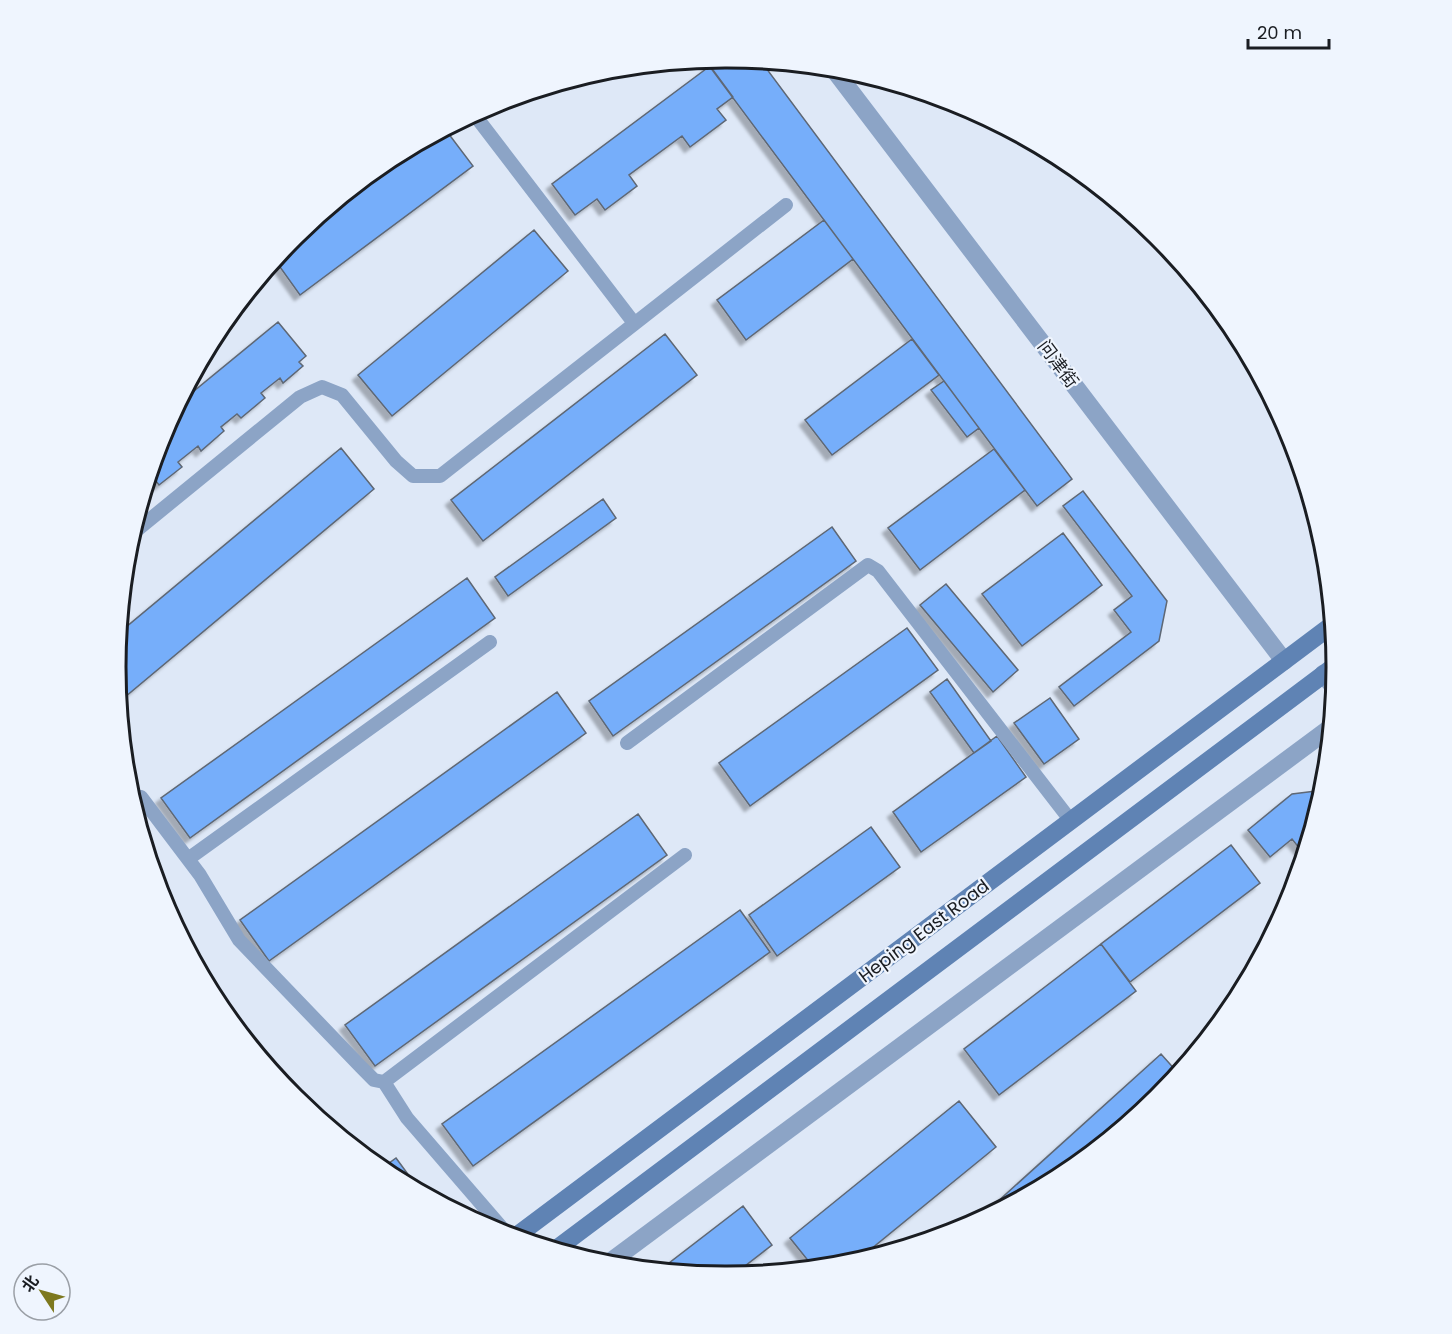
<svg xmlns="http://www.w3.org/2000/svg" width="1452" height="1334" font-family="Poppins,'Noto Sans SC',sans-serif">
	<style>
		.building { fill: #76aefa; stroke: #5e6774; stroke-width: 1.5; filter: url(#shadow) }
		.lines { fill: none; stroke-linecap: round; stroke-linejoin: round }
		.service { stroke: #8ca4c6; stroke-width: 14 }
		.minor { stroke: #8ca4c6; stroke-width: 18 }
		.tertiary { stroke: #8ca4c6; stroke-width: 18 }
		.secondary { stroke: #5f83b4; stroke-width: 18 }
		.labels { text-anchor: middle; stroke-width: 4.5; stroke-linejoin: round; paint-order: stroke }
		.street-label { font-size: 18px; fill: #1a1d22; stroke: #eff5fe }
		.rim { fill: none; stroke: #1a1d22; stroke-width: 3 }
	</style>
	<defs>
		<filter id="shadow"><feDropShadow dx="-5.5" dy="5.5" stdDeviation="1.5" flood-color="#0004"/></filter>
	</defs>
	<rect width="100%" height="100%" fill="#dee8f7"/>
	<!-- building -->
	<path class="building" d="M726,57L760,60L1072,479L1037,506L704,59Z
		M710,66L733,97L717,109L726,120L690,147L682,136L629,175L637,186L605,210L597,199L575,215L552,184Z
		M445,129L473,166L300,295L275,260L295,235L409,148Z
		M824,220L853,259L746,340L717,300Z
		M534,230L568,271L392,416L358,375Z
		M278,322L306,356L299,362L303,366L283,383L280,378L261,393L265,398L241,418L237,414L221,427L224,431L201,451L198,446L178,462L182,467L159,485L156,481L146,489L163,433L177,405Z
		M665,334L697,375L483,541L451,500Z
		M912,339L939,375L832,455L805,420Z
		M944,381L979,428L967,437L931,390Z
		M341,448L374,489L119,702L116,667L119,633Z
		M994,449L1025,490L920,570L888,528Z
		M1083,491L1167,601L1159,641L1074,706L1059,687L1131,632L1114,610L1132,596L1063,506Z
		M603,499L616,518L508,596L495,577Z
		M832,527L856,561L613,736L589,701Z
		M1063,533L1102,585L1022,646L982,594Z
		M467,578L495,618L190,838L161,798Z
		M946,584L1018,670L993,692L920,605Z
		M907,628L938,670L750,806L719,763Z
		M947,679L991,741L974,753L930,692Z
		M557,692L586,733L269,961L240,920Z
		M1050,698L1079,739L1044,764L1014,723Z
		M997,736L1026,777L921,852L893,812Z
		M1316,791L1322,794L1304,854L1292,839L1270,857L1248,830L1292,794Z
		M638,814L667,855L375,1066L345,1025Z
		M871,827L900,867L777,956L749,915Z
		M1231,845L1260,883L1130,982L1101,944Z
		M740,910L770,952L473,1166L442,1124Z
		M1101,944L1136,991L999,1095L964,1049Z
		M1161,1054L1178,1073L1157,1099L1065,1174L975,1222Z
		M959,1101L996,1147L855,1262L845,1265L814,1268L790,1238Z
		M396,1158L421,1192L381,1169Z
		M743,1206L772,1245L732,1276L660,1270Z"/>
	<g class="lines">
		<!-- service -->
		<path class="service" d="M474,114L634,323
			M132,534L300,397L322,387L342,395L396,461L413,476H440L786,205
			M627,743L868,565L878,571L1071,821
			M141,797L200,875L239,940L361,1067L374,1080L384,1082L685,855
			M188,859L490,642
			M384,1082L407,1118L508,1235"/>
		<!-- minor -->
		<path class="minor" d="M606,1265L1330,728"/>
		<!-- tertiary -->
		<path class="tertiary" d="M832,67L1284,661
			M1323,674L1334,687"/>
		<!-- secondary -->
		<path class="secondary" d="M515,1237L1332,625
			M555,1250L1336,665"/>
	</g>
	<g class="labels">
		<!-- street labels -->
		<g class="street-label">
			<text transform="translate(1058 364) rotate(53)" y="6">问津街</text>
			<text transform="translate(924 931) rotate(-37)" y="6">Heping East Road</text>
		</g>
	</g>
	<!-- crop -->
	<path d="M0 0H1452V1334H0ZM725 68H727A599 599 0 0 1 1326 667V667A599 599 0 0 1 727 1266H725A599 599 0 0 1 126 667V667A599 599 0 0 1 725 68Z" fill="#eff5fe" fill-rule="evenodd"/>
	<path class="rim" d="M725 68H727A599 599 0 0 1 1326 667V667A599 599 0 0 1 727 1266H725A599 599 0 0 1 126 667V667A599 599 0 0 1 725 68Z"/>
	<!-- north arrow -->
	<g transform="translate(42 1292) rotate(306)"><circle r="28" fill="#eff5fe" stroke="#9a9fa6" stroke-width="1.5"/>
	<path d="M0-4.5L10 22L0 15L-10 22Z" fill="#7d781e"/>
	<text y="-9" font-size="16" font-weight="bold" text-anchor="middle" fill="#1a1d22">北</text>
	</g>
	<!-- scale -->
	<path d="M1248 39v9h81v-9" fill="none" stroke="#1a1d22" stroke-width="3"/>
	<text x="1257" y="39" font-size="18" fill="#1a1d22" stroke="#eff5fe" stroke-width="4.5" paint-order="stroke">20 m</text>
</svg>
